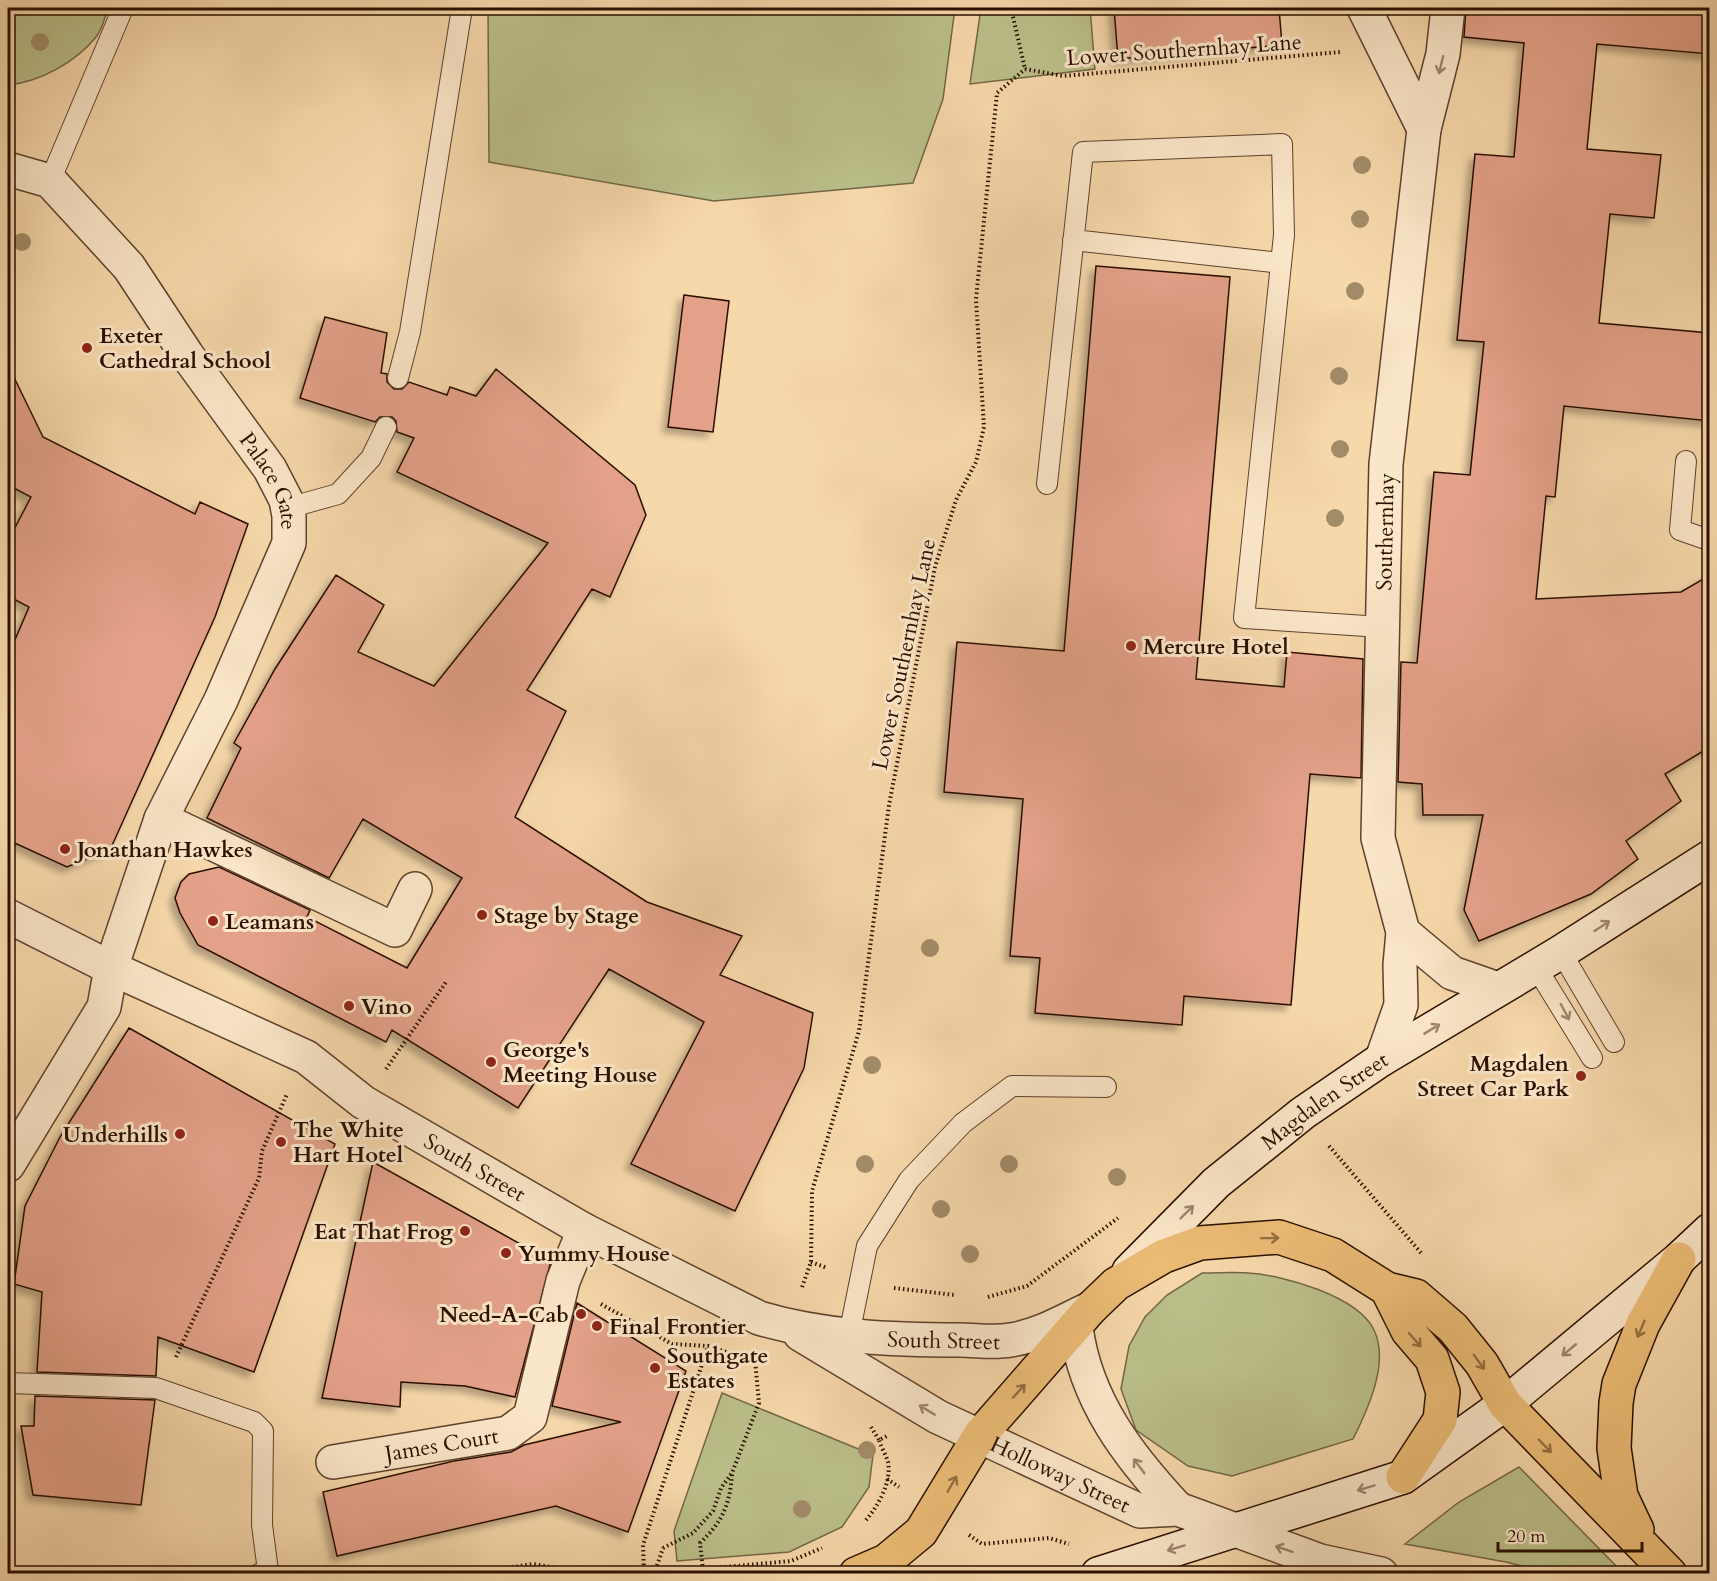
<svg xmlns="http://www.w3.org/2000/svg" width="1717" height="1581" font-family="Cardo,serif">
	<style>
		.green { fill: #bbbf8a; stroke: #726746; stroke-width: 1.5 }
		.building { fill: #e3a189; stroke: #2a0f01; stroke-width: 1.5; filter: url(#shadow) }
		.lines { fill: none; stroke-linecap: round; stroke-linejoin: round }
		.service-casing { stroke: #5d412c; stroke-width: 22 }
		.minor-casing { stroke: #5d412c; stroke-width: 36 }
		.tertiary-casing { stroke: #5d412c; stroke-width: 36 }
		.secondary-casing { stroke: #2a0f01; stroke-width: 36 }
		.primary-casing { stroke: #2a0f01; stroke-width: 36 }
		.path { stroke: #2a0f01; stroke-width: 4; stroke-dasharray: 1.5 3; stroke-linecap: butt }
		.service { stroke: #fae6c8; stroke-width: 20 }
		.minor { stroke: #fae6c8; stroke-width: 33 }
		.tertiary { stroke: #fae6c8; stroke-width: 33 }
		.secondary { stroke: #fae6c8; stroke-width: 33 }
		.primary { stroke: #ecbc76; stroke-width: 33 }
		.path-bridge { stroke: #2a0f01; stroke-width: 4; stroke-dasharray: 1.5 3; stroke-linecap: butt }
		.tree { fill: #a28c68 }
		.oneway { stroke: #9c856e }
		.oneway2 { stroke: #956e41 }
		.poi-dot { fill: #8f2418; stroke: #fae6c8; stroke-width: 2 }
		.labels { text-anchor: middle; stroke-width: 6; stroke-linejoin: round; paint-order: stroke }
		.street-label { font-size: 22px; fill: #2a0f01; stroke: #fae6c8 }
		.poi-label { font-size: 22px; font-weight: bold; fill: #2a0f01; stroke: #fae6c8; text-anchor: start }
	</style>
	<defs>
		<filter id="shadow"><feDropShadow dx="-5.5" dy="5.5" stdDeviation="3" flood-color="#0004"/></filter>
	</defs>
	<rect width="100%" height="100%" fill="#f7d8ab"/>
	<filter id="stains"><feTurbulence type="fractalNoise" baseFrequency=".00333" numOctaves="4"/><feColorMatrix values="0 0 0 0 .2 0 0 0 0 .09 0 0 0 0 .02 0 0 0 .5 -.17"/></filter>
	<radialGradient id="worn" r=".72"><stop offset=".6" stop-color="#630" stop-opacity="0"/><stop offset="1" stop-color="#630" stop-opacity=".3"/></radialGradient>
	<!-- green -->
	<path class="green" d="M8,8H108C105,17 102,30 96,37C75,63 39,82 8,85Z
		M488,8H955L943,99L913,183L714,201L489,162Z
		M981,8H1090L1095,69L970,84Z
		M1202,1273C1218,1273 1233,1272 1248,1273C1283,1275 1358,1296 1374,1330C1390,1363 1367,1411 1353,1439L1232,1476L1188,1466L1136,1430L1121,1389L1129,1346L1145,1317L1167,1295Z
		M722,1393L873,1455L869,1487L842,1527L789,1552L677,1561L674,1531Z
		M1519,1467L1623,1573H1549L1506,1562L1405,1544L1459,1502Z"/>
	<!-- building -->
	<path class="building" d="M1114,8H1279L1282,45L1118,59Z
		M1466,8H1710V54L1597,44L1587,149L1661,155L1654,218L1610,214L1599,323L1710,333V421L1564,406L1555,497L1546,496L1536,599L1681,592L1710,575V747L1665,774L1681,801L1626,841L1638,859L1591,894L1479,941L1464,910L1483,815H1423L1422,784L1398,782L1401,662L1417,663L1434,472L1470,475L1484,342L1457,340L1475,154L1514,157L1524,43L1464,37Z
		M1096,266L1230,277L1196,679L1284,687L1287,652L1363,659L1361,778L1310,774L1291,1005L1184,996L1182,1025L1035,1013L1040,958L1010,956L1023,799L944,792L957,642L1064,651Z
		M684,295L729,301L713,432L668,427Z
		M325,317L387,333L381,373L387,374V382L394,389H402L409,382L447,395L450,387L476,396L496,369L635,485L646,515L610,597L592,589L527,690L566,711L515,817L647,902L742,936L720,975L813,1013L804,1068L735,1211L631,1164L704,1022L609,969L518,1108L392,1030L386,1042L198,945L180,913L175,898L181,882L189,874L219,867L310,910L307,917L407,968L462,878L363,819L329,878L207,818L241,748L234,743L275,669L336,575L384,605L358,652L434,686L548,543L397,472L414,438L397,432L396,421L392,417H380L375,422L300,398Z
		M8,365L43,437L195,514L200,502L248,524L215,617L110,850L67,867L8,840V656L29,607L8,596V541L31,497L8,485Z
		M129,1028L335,1144L254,1372L158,1337L156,1376L37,1372L42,1292L14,1284L25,1206L60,1137Z
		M373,1162L551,1261L515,1397L465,1386L401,1382L400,1407L322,1398Z
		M577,1303L686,1371L628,1532L556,1506L337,1556L323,1492L454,1461L511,1452L524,1445L621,1422L552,1406Z
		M35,1396L155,1400L141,1505L33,1495L21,1426H34Z"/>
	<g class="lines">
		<defs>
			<path id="service" d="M50,181L123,8
				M1073,240L1281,263
				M398,378L410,332L462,8
				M1686,461L1680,530L1706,539L1710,537
				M1047,484L1083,152L1282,144L1284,235L1244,618L1381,627
				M288,508L338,494L371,458L386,427
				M1561,952L1614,1042
				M1536,967L1592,1058
				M849,1335L867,1246L909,1180L963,1123L1012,1086L1106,1087
				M8,1383L156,1388L254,1422L263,1431L262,1525L268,1571L259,1574"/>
			<g id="minor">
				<path d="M1364,8L1424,129"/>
				<path id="s1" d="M8,169L50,181L129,267L187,355L270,469L286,500L289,516V543L221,700L161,819L111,968L104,1007L8,1165"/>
				<path d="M161,819L395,930L415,889"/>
				<path d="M1403,932L1452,973L1498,989"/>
				<path id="s2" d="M1382,1059L1401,1005L1400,965L1403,932L1378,838L1386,464L1424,129L1443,54L1448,8"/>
				<path id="s3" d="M333,1462L508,1433L530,1417L563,1281L584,1230"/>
			</g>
			<g id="tertiary">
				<path id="s4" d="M8,916L111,968L306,1057L363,1102L584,1230L759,1318C823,1337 893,1340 959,1340C976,1340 994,1343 1010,1340C1039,1336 1064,1321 1091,1308"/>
				<path d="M1076,1327C1085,1400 1129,1457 1178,1509"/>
				<path id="s5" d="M800,1334L938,1417L1140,1511L1178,1509L1320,1561L1381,1574"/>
			</g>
			<g id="secondary">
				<path id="s6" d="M1129,1271L1216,1183L1303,1113L1382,1059L1561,952L1710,857"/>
				<path d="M1098,1574L1403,1477L1505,1404L1679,1259L1710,1230"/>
			</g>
			<path id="primary" d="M1387,1289L1408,1331L1432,1359L1443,1392L1440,1420L1403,1477
				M1637,1530L1621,1496L1614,1448L1616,1403L1619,1384L1643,1324L1679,1259
				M856,1574L886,1561L921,1532L980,1435L1091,1308L1116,1284L1164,1256L1200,1243L1279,1237L1333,1255L1387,1289L1416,1296L1453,1328L1482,1364L1505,1404L1670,1574"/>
		</defs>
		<!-- service casing -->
		<use href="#service" class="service-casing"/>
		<!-- minor casing -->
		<use href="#minor" class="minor-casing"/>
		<!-- tertiary casing -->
		<use href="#tertiary" class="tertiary-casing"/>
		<!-- secondary casing -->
		<use href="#secondary" class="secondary-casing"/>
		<!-- primary casing -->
		<use href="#primary" class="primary-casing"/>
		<!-- path -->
		<path class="path" d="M1011,8L1025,69
			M1025,69L1063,76L1340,52
			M386,1069L446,982
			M1329,1146L1422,1254
			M811,1262L827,1268
			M802,1287L811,1262L812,1191L859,1031L889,805L935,567L956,500L976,462L984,427L976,299L997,93L1025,69
			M894,1288L955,1295
			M988,1297L1027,1286L1118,1218
			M601,1304L672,1344L708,1346L729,1353
			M176,1357L259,1178L262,1151L287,1094
			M871,1427L879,1440
			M887,1479L899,1487
			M866,1520C878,1506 892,1482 888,1462C886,1455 881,1447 879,1440L887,1436
			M969,1535L982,1544L1049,1538L1069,1544
			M663,1548L693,1533L713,1511L721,1488L732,1473L759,1403L755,1360
			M703,1570L700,1543C722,1522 730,1505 732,1474
			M463,1574L533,1564L594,1574
			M644,1574L643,1545L708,1346
			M649,1574L791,1561L822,1548"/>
		<!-- service -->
		<use href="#service" class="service"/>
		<!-- minor -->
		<use href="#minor" class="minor"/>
		<!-- tertiary -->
		<use href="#tertiary" class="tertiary"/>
		<!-- secondary -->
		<use href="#secondary" class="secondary"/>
		<!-- primary -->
		<use href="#primary" class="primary"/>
		<!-- path-bridge -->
		<path class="path-bridge" d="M654,1574L663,1548"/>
	</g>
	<!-- trees -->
	<g class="tree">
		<circle cx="40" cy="42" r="9"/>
		<circle cx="1362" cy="165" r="9"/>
		<circle cx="1360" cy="219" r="9"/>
		<circle cx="22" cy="242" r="9"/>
		<circle cx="1355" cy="291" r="9"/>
		<circle cx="1339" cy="376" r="9"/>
		<circle cx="1340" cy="449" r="9"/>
		<circle cx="1335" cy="518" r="9"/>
		<circle cx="930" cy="948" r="9"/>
		<circle cx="872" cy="1065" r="9"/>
		<circle cx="865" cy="1164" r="9"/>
		<circle cx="1009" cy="1164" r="9"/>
		<circle cx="1117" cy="1177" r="9"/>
		<circle cx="941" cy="1209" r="9"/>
		<circle cx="970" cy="1254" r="9"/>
		<circle cx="867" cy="1450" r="9"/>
		<circle cx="802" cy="1509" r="9"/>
	</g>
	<!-- one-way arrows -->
	<defs><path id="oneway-shaft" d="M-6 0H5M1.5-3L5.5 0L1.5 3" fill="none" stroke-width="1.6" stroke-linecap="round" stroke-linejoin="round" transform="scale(1.5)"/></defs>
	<g class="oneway">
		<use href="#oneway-shaft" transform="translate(1441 65) rotate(104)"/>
		<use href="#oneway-shaft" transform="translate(1602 926) rotate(-33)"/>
		<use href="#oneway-shaft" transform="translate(1565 1012) rotate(62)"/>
		<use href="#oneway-shaft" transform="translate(1432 1029) rotate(-31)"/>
		<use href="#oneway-shaft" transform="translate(1187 1212) rotate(-45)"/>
		<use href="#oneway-shaft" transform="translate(1569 1350) rotate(140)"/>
		<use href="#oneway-shaft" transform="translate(927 1410) rotate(-149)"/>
		<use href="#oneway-shaft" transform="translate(1139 1466) rotate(-127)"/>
		<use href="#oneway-shaft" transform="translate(1366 1488) rotate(163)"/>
		<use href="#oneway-shaft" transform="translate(1176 1548) rotate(163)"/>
		<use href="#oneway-shaft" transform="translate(1284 1549) rotate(-161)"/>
	</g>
	<g class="oneway2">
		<use href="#oneway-shaft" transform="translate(1270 1238) rotate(-1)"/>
		<use href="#oneway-shaft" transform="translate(1641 1329) rotate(113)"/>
		<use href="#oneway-shaft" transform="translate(1415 1340) rotate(49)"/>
		<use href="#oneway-shaft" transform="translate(1479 1362) rotate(54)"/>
		<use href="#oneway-shaft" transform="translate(1019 1391) rotate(-48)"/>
		<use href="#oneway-shaft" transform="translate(1545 1446) rotate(46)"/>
		<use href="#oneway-shaft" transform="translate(952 1484) rotate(-60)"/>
	</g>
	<!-- markers -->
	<g class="poi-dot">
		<circle cx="87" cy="348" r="6"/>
		<circle cx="1131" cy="646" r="6"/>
		<circle cx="65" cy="849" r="6"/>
		<circle cx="482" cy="915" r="6"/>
		<circle cx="213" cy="921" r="6"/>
		<circle cx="349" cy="1006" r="6"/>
		<circle cx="491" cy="1062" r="6"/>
		<circle cx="1581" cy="1076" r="6"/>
		<circle cx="180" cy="1134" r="6"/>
		<circle cx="281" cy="1142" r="6"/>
		<circle cx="465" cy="1231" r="6"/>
		<circle cx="506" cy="1253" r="6"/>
		<circle cx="581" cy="1314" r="6"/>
		<circle cx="597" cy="1326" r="6"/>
		<circle cx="655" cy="1368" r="6"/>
	</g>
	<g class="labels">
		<!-- street labels -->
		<g class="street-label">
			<text transform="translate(1184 49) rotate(-4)" y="8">Lower Southernhay Lane</text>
			<text dy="8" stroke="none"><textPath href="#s1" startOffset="418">Palace Gate</textPath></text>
			<text dy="8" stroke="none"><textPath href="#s2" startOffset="534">Southernhay</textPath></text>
			<text transform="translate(903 654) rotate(-78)" y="8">Lower Southernhay Lane</text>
			<text dy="8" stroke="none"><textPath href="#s6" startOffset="260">Magdalen Street</textPath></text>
			<text dy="8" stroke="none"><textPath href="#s4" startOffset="532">South Street</textPath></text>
			<text dy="8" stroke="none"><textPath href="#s4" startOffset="1040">South Street</textPath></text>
			<text dy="8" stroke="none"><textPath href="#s3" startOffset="110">James Court</textPath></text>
			<text dy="8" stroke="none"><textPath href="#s5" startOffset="296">Holloway Street</textPath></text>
		</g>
		<!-- poi labels -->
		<g class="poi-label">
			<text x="99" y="343">Exeter<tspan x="99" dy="25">Cathedral School</tspan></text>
			<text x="1143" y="654">Mercure Hotel</text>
			<text x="77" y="857">Jonathan Hawkes</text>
			<text x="494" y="923">Stage by Stage</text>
			<text x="225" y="929">Leamans</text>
			<text x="361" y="1014">Vino</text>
			<text x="503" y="1057">George's<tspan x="503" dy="25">Meeting House</tspan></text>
			<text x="1569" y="1071" text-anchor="end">Magdalen<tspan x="1569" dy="25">Street Car Park</tspan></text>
			<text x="293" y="1137">The White<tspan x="293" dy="25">Hart Hotel</tspan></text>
			<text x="168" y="1142" text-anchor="end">Underhills</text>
			<text x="453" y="1239" text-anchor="end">Eat That Frog</text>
			<text x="518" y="1261">Yummy House</text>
			<text x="569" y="1322" text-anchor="end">Need-A-Cab</text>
			<text x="609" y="1334">Final Frontier</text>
			<text x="667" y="1363">Southgate<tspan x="667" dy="25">Estates</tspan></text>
		</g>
	</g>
	<!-- margin -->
	<rect width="1717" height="1581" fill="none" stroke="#f7d8ab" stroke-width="30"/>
	<rect x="9" y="9" width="1699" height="1563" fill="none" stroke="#2a0f01" stroke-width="3"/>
	<rect x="15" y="15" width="1687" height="1551" fill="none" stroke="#2a0f01" stroke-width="1.5"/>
	<!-- scale -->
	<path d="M1498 1542v9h144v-9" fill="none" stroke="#2a0f01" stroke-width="3"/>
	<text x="1507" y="1542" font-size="18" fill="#2a0f01" stroke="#fae6c8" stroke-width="4.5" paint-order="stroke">20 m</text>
	<rect width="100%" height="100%" filter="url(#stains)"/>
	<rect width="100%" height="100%" fill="url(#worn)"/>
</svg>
